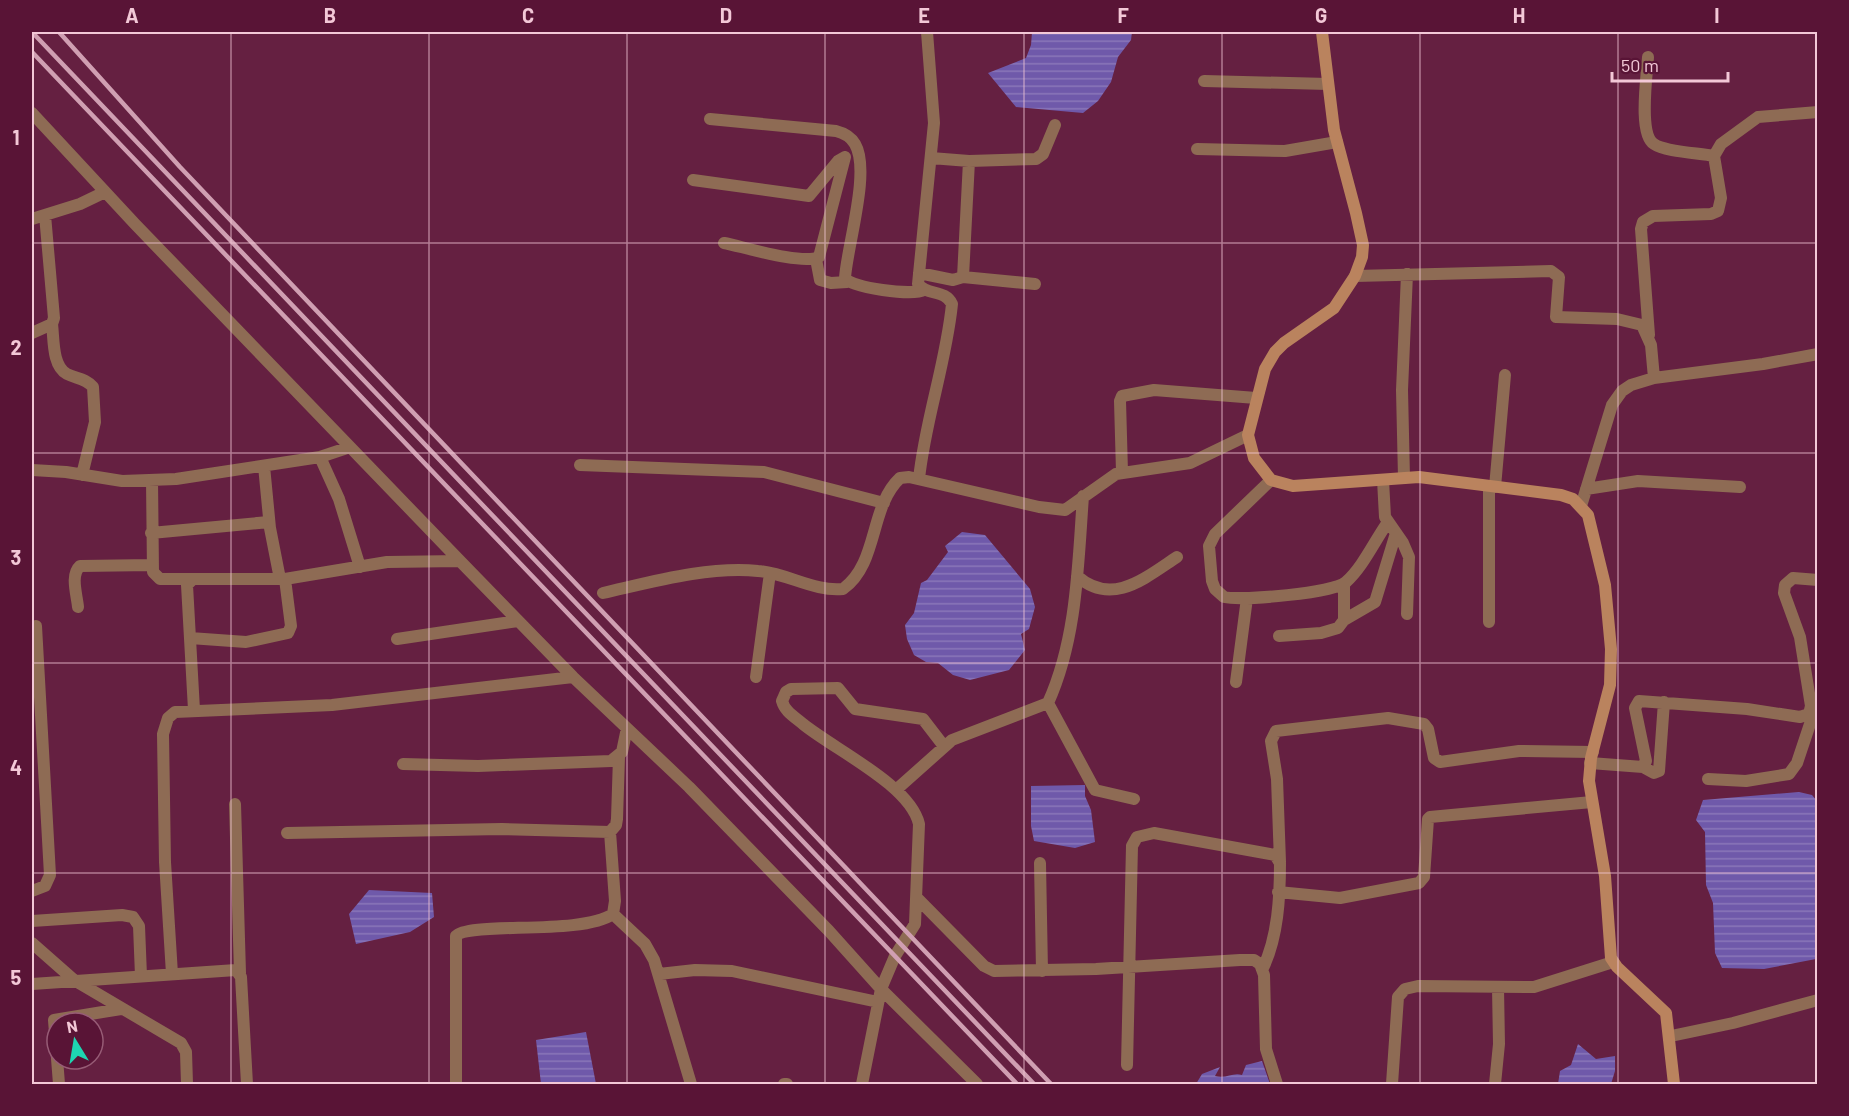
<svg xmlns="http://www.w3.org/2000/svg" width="1849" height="1116" font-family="Barlow,sans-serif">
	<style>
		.water { fill: url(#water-rules) }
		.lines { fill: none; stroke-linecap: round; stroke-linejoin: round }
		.street { stroke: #8e6b54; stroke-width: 12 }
		.secondary { stroke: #ba835e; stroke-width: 12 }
		.rail { stroke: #d09fb2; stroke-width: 4.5 }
		.grid { fill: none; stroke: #f3c8d7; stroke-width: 1.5; stroke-opacity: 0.55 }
		.neatline { fill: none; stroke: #f3c8d7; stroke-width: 2 }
		.grid-label { font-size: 20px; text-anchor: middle; font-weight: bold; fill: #f3c8d7 }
	</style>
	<defs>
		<pattern id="water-rules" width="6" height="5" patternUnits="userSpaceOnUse" patternTransform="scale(1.5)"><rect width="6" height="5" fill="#6f59aa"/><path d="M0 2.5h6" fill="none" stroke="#8b77b9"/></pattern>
	</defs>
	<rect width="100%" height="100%" fill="#652041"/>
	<!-- water -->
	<path class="water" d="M1032,32H1132L1131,40L1118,57L1111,82L1098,101L1083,113L1016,107L988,73L1026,58L1031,45Z
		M962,532L985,535L1030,589L1035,607L1029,629L1021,634L1025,650L1009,670L970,680L953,675L938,663L926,662L914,655L907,639L905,625L914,613L921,583L927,580L948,552L945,546Z
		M1085,785V796L1091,810L1095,842L1075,848L1034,841L1031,826V786Z
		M1799,792L1812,795L1817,801L1816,959L1764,969L1722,968L1715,953L1713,903L1706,885L1705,832L1696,820L1703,800Z
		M369,890L432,893L434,917L410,932L356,944L349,914Z
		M586,1032L596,1084H541L536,1040Z
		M1578,1044L1596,1059L1615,1056V1071L1611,1084H1558L1560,1071L1571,1065Z
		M1262,1061L1270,1084H1196L1202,1074L1220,1067L1215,1076C1226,1079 1233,1072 1242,1075L1246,1065Z"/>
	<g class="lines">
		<!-- street -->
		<path class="street" d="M1648,57C1647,76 1638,134 1654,144C1665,152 1699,153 1714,156
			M1204,81L1328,84
			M32,113L135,224L460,561L573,677L689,787L829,931L881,989L977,1084
			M710,119L836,131C844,133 851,137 855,144C871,171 847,246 845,278C851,288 913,296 924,290
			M1197,149L1285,151L1337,142
			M931,158L969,161L1036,159L1043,154L1055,125
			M693,180L809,196L838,161L845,157
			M32,219L80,204L105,192
			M724,243C744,247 802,265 819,257L845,157
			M816,259L820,280L831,283L847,282
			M919,273L953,280L963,277L969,161
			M1355,276L1551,271L1559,277L1556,317L1617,319L1642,325L1651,345L1654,378
			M963,277L1035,284
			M52,324C54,339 52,366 67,374C77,379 85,378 93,387L95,422L82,475
			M32,333L52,324L54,318L45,215
			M1649,335L1641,229L1643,222L1653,216L1711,214L1718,211L1721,198L1714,156L1721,144L1758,117L1818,112
			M320,457L339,499L360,567
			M580,465L764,472L884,503
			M264,466L270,528L280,579
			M32,470L66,472L122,481L176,479L320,457L350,447
			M1122,472L1120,401L1122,396L1154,390L1256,398
			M1404,478L1402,390L1407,274
			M919,479C925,420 946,364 952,304C945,289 927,296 918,284L934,123L927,32
			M152,480L153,572L160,579H193
			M1271,480L1215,534L1209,546L1212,581L1215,589L1224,597C1242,601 1334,593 1346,582C1363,567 1375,540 1388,522
			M1383,480L1385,517L1403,543L1409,557L1407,614
			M1489,486V622
			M1495,487L1505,375
			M1586,489L1638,481L1740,487
			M1581,506L1612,405L1622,391L1631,385L1654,378L1763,364L1818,354
			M151,533L269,522
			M1077,576C1112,607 1145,578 1177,557
			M603,593C652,582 708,566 758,571C787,573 814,592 843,589C879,563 869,507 900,478L909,477L1039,507L1065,510L1116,474L1190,463L1248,435
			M78,607C77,595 70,575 80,566L152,565
			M1344,620L1375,602L1396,533
			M1279,636L1321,633L1338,628L1344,620V584
			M190,638L246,642L288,633L291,626L285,579
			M397,639L518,621
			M756,677L770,573
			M1236,682L1247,598
			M1048,703L1095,790L1134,799
			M194,710L187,585L193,579H285L387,562L460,561
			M1590,763L1643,767L1646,761L1635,708L1639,701L1747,709L1800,717L1809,714L1811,706L1800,637L1784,593L1785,585L1793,578L1818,580
			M403,764L478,766L611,761L622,752L627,728
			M1643,767L1654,773L1659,771L1664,702
			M1708,779L1746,781L1789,774L1797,763L1813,715
			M897,789L952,740L1048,703C1077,639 1078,565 1083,496
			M235,804L240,973
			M287,833L502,829L610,832L616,825L617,819L619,757
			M1280,862L1277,779L1271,741L1276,731L1388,718L1424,724L1428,729L1434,758L1440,762L1519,751L1593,752
			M1040,863L1042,971
			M32,891L45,886L50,875L36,626
			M1278,892L1340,898L1419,883L1424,877L1428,819L1430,817L1592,802
			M917,898L984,966L994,971L1096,969L1240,960H1254L1260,964L1264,975L1266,1049L1277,1084
			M613,914L645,944L654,960L691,1084
			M32,921L122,915L133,917L139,926L141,976
			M32,943L74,980L181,1043L186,1052L187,1084
			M172,974L165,862L163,734L168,718L175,712L332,705L573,677
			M659,974L695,970L732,971L878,1002
			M32,984L236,970L241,977L247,1084
			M1671,1036L1733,1023L1818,1000
			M1127,1065L1132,846L1137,837L1154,833L1275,855L1280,863C1280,897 1278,937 1263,968
			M59,1084L54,1020L121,1009
			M456,1084V936C469,921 581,936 613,914L615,901L610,832
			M784,1084H787
			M862,1084L881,989L895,956L915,924L919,824C910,785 835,750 803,724C795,717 785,712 782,701L786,692L791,689L838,688L855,709L923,719L943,745
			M1392,1084L1398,997L1405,989L1418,986L1534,987L1613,962
			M1495,1084L1499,1044L1498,988"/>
		<!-- secondary -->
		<path class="secondary" d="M1322,32L1334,130L1356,213L1363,245L1362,257L1355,276L1334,308L1284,343L1275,352L1265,369L1248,435L1254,458L1271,480L1293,486L1419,477L1561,495L1573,499L1588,515L1605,585L1611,649L1610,685L1591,758L1589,781L1605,876L1611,958L1617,967L1666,1013L1674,1084"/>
		<!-- rail -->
		<path class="rail" d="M32,32L1034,1084
			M59,32L180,167L1051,1084
			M32,52L1017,1084"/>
	</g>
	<!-- grid -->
	<path class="grid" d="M231,32V1084M429,32V1084M627,32V1084M825,32V1084M1024,32V1084M1222,32V1084M1420,32V1084M1618,32V1084M32,243H1818M32,453H1818M32,663H1818M32,873H1818"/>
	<!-- border -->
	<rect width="1849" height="1116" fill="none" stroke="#591436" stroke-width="66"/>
	<!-- north arrow -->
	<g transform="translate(75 1041) rotate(349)"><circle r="28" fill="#591436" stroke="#975c76" stroke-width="1.5"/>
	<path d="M0-4.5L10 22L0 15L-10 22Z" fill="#1ed5b1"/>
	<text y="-9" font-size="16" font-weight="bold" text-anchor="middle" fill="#f3c8d7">N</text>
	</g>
	<!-- scale -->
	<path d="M1612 72v9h116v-9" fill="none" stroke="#f3c8d7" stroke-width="3"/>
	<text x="1621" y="72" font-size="18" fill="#f3c8d7" stroke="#591436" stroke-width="4.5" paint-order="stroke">50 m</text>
	<rect x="33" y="33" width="1783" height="1050" class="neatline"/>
	<g class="grid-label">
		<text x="132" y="23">A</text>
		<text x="330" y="23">B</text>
		<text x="528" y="23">C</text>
		<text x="726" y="23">D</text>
		<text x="924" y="23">E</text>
		<text x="1123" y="23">F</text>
		<text x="1321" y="23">G</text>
		<text x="1519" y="23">H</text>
		<text x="1717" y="23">I</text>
		<text x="16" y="145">1</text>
		<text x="16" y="355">2</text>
		<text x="16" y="565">3</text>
		<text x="16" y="775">4</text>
		<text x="16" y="985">5</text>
	</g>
</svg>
